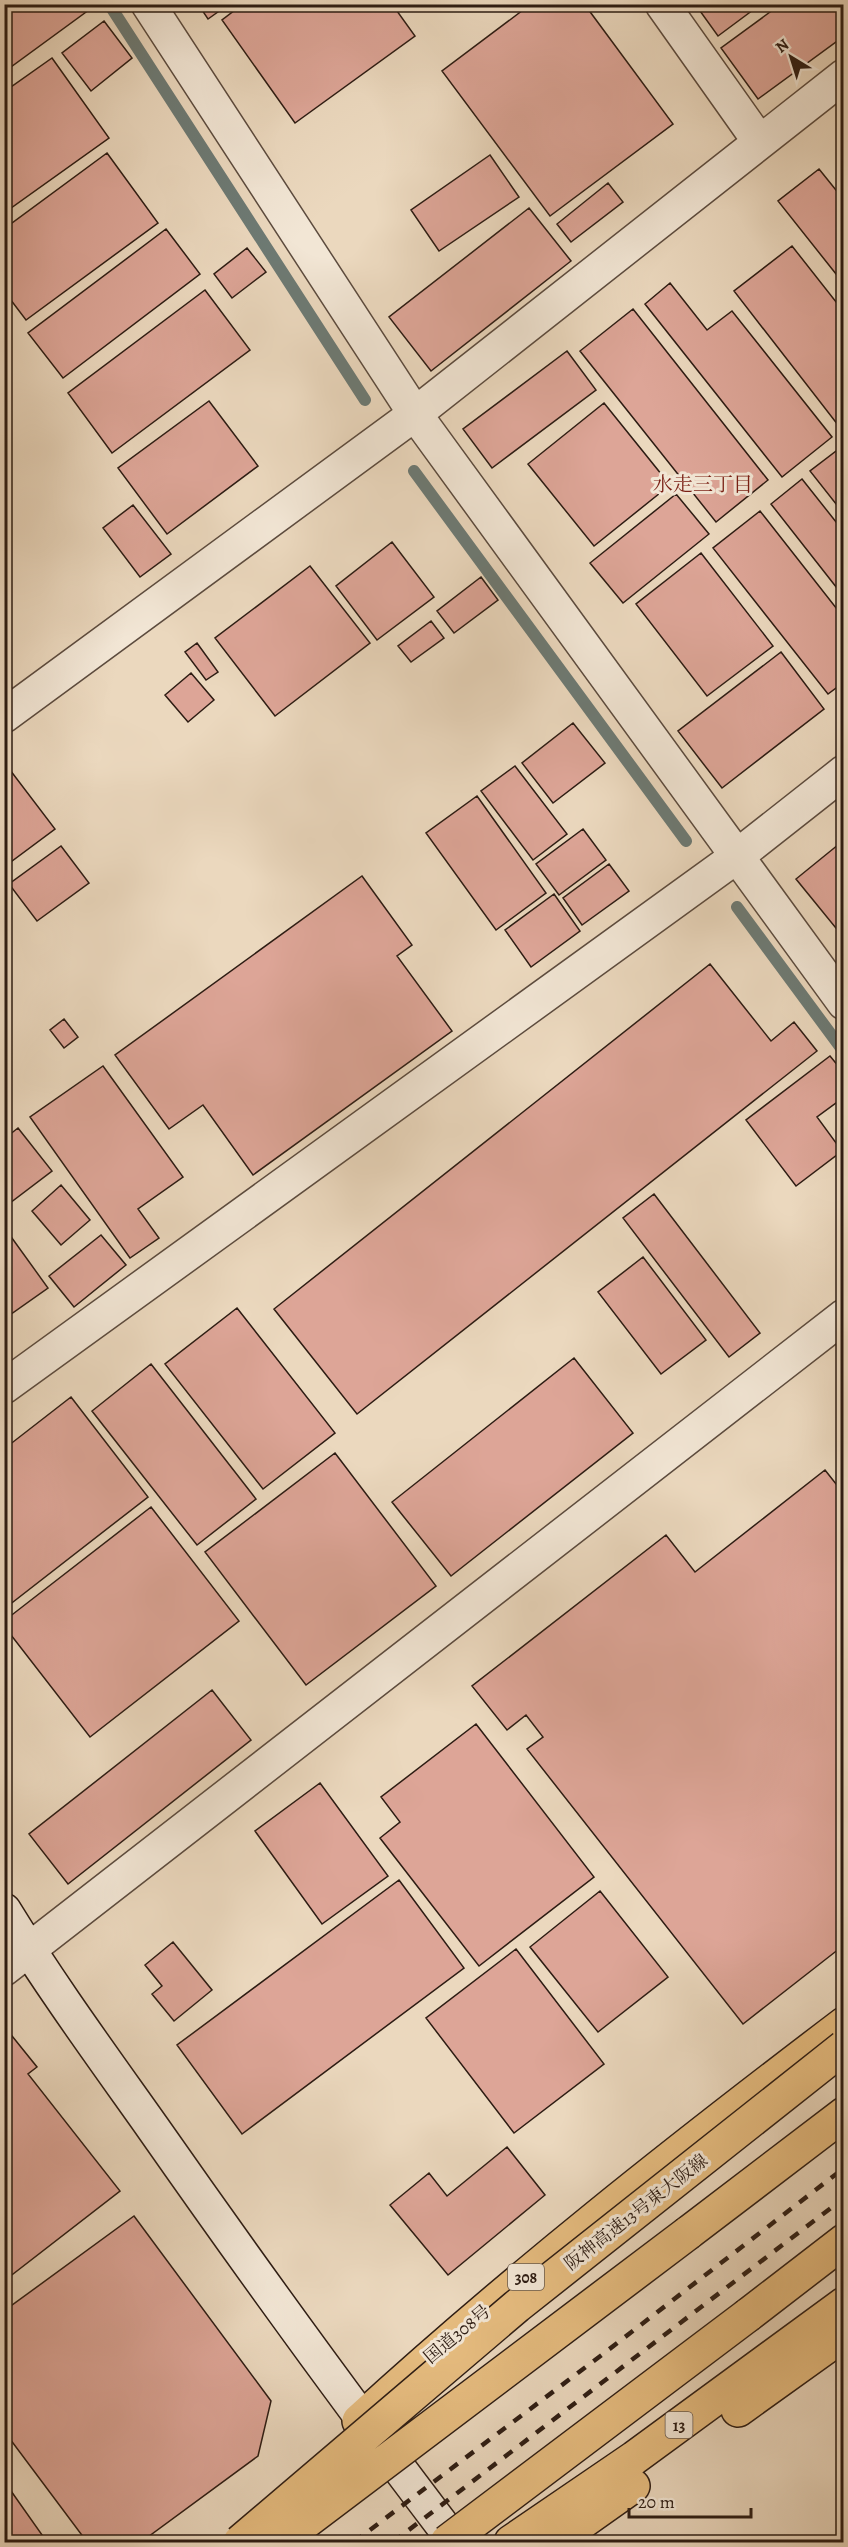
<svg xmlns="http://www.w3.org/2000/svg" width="848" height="2547" font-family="Alegreya,'Noto Serif JP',serif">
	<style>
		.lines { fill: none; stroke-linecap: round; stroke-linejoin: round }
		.stream { stroke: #6d7a74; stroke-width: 12 }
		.building { fill: #dda597; stroke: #2d1c13; stroke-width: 1.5 }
		.street-casing { stroke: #5c4b3e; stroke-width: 36 }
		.secondary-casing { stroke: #2d1c13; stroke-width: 36 }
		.highway-casing { stroke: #2d1c13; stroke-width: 36 }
		.street { stroke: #f2e6d5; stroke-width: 33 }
		.secondary { stroke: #f2e6d5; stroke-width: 33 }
		.highway { stroke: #e6bc7f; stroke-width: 33 }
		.rail { stroke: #2d1c13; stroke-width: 4.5; stroke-dasharray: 10 10; stroke-linecap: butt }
		.highway-bridge-casing { stroke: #2d1c13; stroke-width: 36; stroke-linecap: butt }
		.highway-bridge { stroke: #e6bc7f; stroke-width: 33 }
		.labels { text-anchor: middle; stroke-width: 6; stroke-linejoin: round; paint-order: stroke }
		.shield { fill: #f2e6d5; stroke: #68594d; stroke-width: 1.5 }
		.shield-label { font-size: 16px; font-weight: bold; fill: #2d1c13 }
		.street-label { font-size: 18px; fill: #2d1c13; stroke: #f2e6d5 }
		.neighbourhood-label { font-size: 20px; fill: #7a1f14; stroke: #f2e6d5 }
	</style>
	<rect width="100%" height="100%" fill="#ebd8be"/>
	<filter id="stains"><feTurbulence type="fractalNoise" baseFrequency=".00333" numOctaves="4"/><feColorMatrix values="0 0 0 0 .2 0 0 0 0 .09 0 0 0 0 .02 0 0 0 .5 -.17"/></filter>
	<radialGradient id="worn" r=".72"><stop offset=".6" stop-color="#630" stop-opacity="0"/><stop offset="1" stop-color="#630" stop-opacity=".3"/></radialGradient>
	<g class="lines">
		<!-- stream -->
		<path class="stream" d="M109,4L365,400
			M414,471L686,841
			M737,907L844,1052"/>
	</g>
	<!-- building -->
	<path class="building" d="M4,4H97L4,72Z
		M198,4H229L208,19Z
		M243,4H392L415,36L295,123L222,20Z
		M531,4H594L588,9L673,124L550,216L442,71Z
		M695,4H761L718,36Z
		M781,4H844V36L758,99L721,48Z
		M104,21L132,58L91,91L62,53Z
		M52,58L109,138L4,213V92Z
		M107,153L158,223L26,320L4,291V229Z
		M490,155L519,197L439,251L411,210Z
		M819,169L844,200V284L778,201Z
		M608,183L623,202L571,242L557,224Z
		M529,208L571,261L431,371L389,317Z
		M166,229L200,274L63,378L28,333Z
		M792,246L844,312V421L838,425L734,291Z
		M247,248L266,272L232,298L214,274Z
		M670,283L707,330L732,311L832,437L782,477L645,304Z
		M205,290L250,350L112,453L68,393Z
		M633,309L768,480L716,522L580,351Z
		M567,351L596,390L492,468L463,429Z
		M209,401L258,466L167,534L118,468Z
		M604,403L670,485L594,546L528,464Z
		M844,445V514L810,471Z
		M802,479L844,532V597L771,504Z
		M676,494L709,534L623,603L590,563Z
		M133,505L171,554L140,577L103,528Z
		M760,511L844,618V682L828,694L713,548Z
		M392,542L434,597L377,640L336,586Z
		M701,553L773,646L707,696L636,604Z
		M310,566L370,643L275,716L215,638Z
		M481,577L498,600L454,633L437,611Z
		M431,621L444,638L411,662L398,646Z
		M197,643L218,672L206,680L185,652Z
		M781,652L824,709L722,788L678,731Z
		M191,673L214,700L188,722L165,695Z
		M573,723L605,763L553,803L522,763Z
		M4,762L55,829L4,867Z
		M515,766L567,834L533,860L481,791Z
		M477,796L546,893L496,930L426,833Z
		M583,829L606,860L559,895L536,864Z
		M844,840V938L796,879Z
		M61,846L89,883L37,921L9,884Z
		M609,864L629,891L582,925L563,898Z
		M362,876L412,945L397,956L452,1031L253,1175L203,1105L169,1129L115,1055Z
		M554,894L580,931L531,967L505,930Z
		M710,964L771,1041L794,1022L817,1051L357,1414L274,1309Z
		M64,1019L78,1037L64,1048L50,1030Z
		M830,1056L844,1073V1097L817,1117L842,1151L796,1186L746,1120Z
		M103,1066L183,1177L138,1209L159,1238L130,1258L30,1117Z
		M18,1128L52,1171L6,1206L4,1204V1139Z
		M61,1185L90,1220L61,1245L32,1211Z
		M654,1194L760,1333L729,1357L623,1218Z
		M4,1227L48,1288L4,1319Z
		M101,1235L126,1265L74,1307L49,1276Z
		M643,1257L706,1340L661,1374L598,1292Z
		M237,1308L335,1433L263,1489L165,1364Z
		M574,1358L633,1433L451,1576L392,1502Z
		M151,1364L256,1499L197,1545L92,1411Z
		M71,1397L148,1497L4,1609V1449Z
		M335,1453L436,1586L306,1685L205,1552Z
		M825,1470L844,1494V1945L743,2024L527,1749L543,1737L526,1715L507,1730L472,1686L666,1535L695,1572Z
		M151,1507L239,1621L90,1737L4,1626V1621Z
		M212,1690L251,1740L68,1884L29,1834Z
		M476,1724L594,1877L479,1966L380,1838L400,1822L381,1797Z
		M320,1783L388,1876L322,1924L255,1831Z
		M399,1880L464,1968L242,2134L177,2045Z
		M600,1891L668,1977L598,2032L530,1947Z
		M173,1942L212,1990L174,2021L152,1994L162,1986L145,1965Z
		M516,1949L604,2064L514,2133L426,2018Z
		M4,2026L37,2067L28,2074L120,2191L4,2281Z
		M507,2147L545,2195L448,2275L390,2205L429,2173L447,2196Z
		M134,2216L271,2401L258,2456L141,2542H87L4,2431V2311Z
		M4,2481L47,2542H4Z"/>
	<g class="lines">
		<defs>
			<path id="street" d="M148,4L415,414L844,1003
				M662,4L759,141
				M4,716L415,414L844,76
				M4,1387L736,857L844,772
				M4,1969L844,1316"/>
			<path id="secondary" d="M4,1910C50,1985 102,2056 153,2128C251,2268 351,2406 455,2542"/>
			<path id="highway" d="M688,2233L844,2114
				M748,2315L844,2241
				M738,2410L844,2334
				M359,2421C513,2280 678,2150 844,2024
				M511,2542L634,2458L844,2304
				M554,2542L633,2486"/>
		</defs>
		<!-- street casing -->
		<use href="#street" class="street-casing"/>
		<!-- secondary casing -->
		<use href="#secondary" class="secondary-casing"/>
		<!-- highway casing -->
		<use href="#highway" class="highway-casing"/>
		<!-- street -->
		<use href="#street" class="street"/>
		<!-- secondary -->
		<use href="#secondary" class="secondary"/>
		<!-- highway -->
		<use href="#highway" class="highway"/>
		<!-- rail -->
		<path class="rail" d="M354,2542L603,2354L844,2168
			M393,2542L844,2198"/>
		<defs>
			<path id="highway-bridge" d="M240,2542L517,2306L844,2047
				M279,2542L688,2233
				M447,2542L748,2315"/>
		</defs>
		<!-- highway-bridge casing -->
		<use href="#highway-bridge" class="highway-bridge-casing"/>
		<!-- highway-bridge -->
		<use href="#highway-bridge" class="highway-bridge"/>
	</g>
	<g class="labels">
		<!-- shield labels -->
		<g class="shield">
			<rect x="508" y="2264" width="36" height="26" rx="4.5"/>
			<rect x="665.5" y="2412" width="27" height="26" rx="4.5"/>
		</g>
		<g class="shield-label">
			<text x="526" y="2283">308</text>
			<text x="679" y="2431">13</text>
		</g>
		<!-- street labels -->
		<g class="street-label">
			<text transform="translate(636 2212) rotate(-38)" y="6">阪神高速13号東大阪線</text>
			<text transform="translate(457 2334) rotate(-40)" y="6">国道308号</text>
		</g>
		<!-- neighbourhood labels -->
		<g class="neighbourhood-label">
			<text x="703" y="491">水走三丁目</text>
		</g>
	</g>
	<!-- margin -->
	<rect width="848" height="2547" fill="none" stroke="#ebd8be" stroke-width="24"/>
	<rect x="6" y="6" width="836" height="2535" fill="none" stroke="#2d1c13" stroke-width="3"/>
	<rect x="12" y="12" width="824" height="2523" fill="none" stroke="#2d1c13" stroke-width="1.5"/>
	<!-- north arrow -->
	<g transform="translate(791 57) rotate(322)" stroke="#f2e6d5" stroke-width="4.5" paint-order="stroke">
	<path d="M0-4.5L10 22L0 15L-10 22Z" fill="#2d1c13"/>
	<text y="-9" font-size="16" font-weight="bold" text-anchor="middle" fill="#2d1c13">N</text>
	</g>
	<!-- scale -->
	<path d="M629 2508v9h122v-9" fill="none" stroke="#2d1c13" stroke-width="3"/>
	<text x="638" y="2508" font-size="18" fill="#2d1c13" stroke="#f2e6d5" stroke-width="4.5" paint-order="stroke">20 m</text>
	<rect width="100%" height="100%" filter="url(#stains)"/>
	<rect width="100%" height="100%" fill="url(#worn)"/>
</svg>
